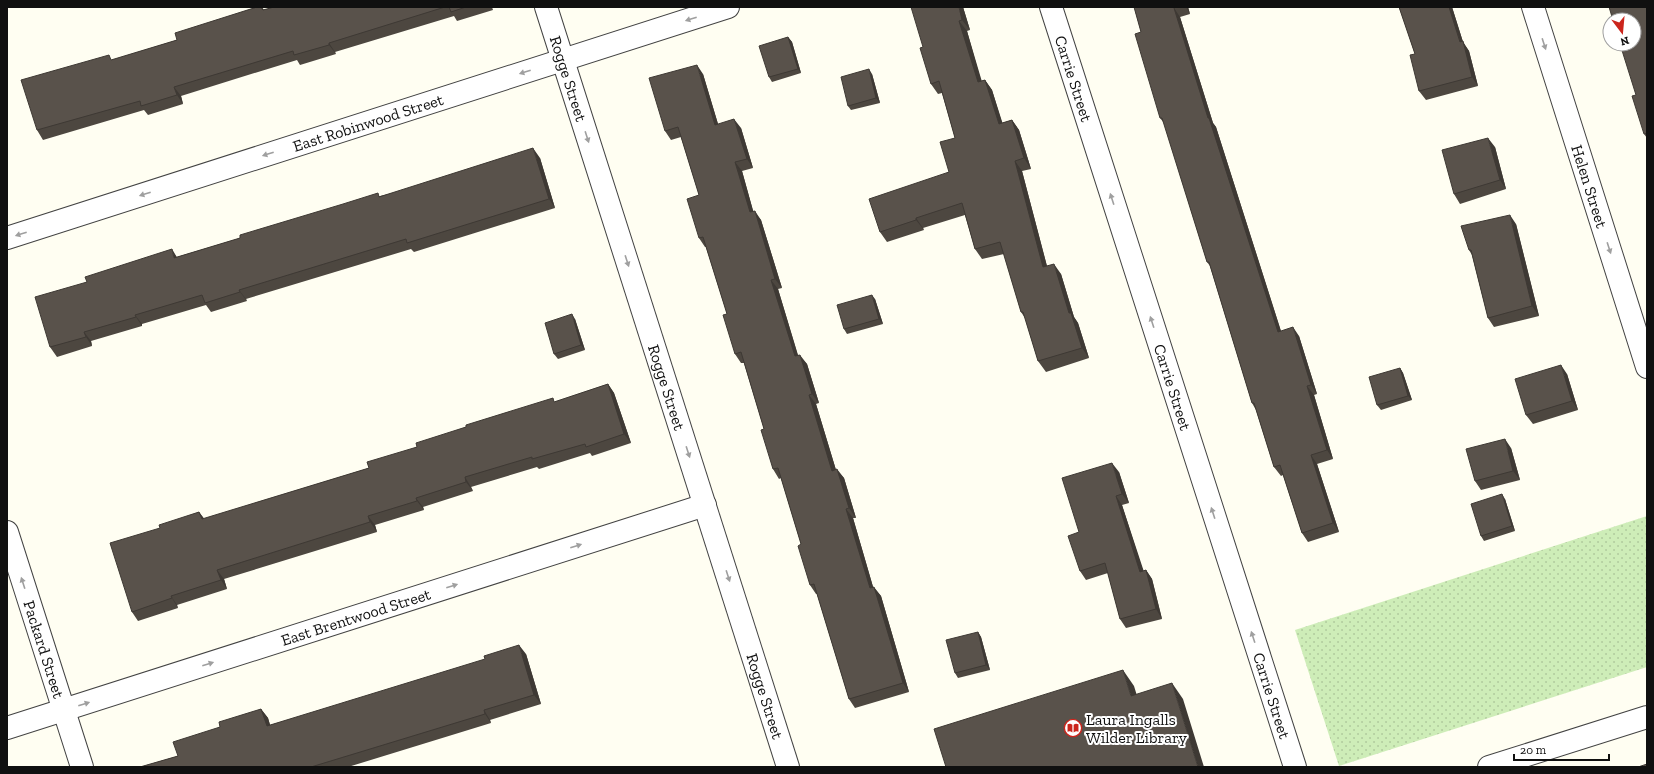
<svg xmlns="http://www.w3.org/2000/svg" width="1654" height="774" font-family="'Zilla Slab',serif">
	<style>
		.grass { fill: url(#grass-dots) }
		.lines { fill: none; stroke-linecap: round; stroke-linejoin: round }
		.minor-casing { stroke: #434343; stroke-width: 24 }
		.minor { stroke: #fff; stroke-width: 22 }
		.wall { fill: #4d4740 }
		.shaded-wall { fill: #3e3934 }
		.building { fill: #59524b; stroke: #3e3934 }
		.oneway { fill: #9f9f9f }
		.labels { text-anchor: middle; stroke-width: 4; stroke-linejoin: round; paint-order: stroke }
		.street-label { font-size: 16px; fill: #101010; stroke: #fff }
		.poi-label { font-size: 16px; fill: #101010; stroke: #fff; text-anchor: start }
	</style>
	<defs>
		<pattern id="grass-dots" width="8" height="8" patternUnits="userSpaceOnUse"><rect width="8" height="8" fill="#ceedb8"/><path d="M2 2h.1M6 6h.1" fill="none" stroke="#b0ca9d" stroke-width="1.8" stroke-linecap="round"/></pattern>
	</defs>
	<rect width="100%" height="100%" fill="#fffef2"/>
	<!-- grass -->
	<path class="grass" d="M1647,516V667L1339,766L1295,630Z"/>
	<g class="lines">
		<defs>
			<g id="minor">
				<path id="s1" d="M546,7L788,767"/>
				<path id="s2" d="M1051,7L1295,767"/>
				<path id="s3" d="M1533,7L1647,367"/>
				<path id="s4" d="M7,238L728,7"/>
				<path id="s5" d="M7,532L82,767"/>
				<path id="s6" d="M7,728L705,505"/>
				<path d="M1489,767L1647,717"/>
			</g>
		</defs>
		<!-- minor casing -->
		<use href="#minor" class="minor-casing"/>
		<!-- minor -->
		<use href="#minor" class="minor"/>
	</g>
	<!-- wall -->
	<path class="wall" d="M257,7H262L264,10L274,7H492L493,10L457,21L454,16L335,52L336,54L300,65L297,60L232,80L181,96L183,104L148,115L144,110L43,140L37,130L112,60L177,40Z
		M963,7L970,30L967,31L981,81L985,80L992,90L1002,123L1012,120L1019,130L1031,169L1022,171L1047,266L1061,274L1074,317L1078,323L1089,358L1046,372L1038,361L1025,318L1021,312L1004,254L982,259L975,249L965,215L923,228L924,230L887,242L880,232L949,172L955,138L942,93L938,94L931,84L923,47Z
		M1134,7H1188L1190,14L1180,17L1213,123L1216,127L1281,331L1299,336L1317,394L1314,395L1333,459L1317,464L1339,532L1308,542L1302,533L1283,475L1281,476L1274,467L1256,410L1252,403L1210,266L1207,262L1164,123L1160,118L1141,32Z
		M1399,7H1452L1463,42L1469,51L1478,86L1426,100L1419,91L1415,54Z
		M788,37L792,42L801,73L772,82L769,77Z
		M703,74L718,124L741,128L753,168L742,171L753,211L761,220L782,288L778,289L798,355L807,364L819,403L816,404L836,470L844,478L856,518H853L873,587L881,596L909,692L855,708L849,699L817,594H816L810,585L801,544L781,478L779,479L773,469L764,429L744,363H741L735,354L727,314L706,247H705L699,238V195L681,137L671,140L665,131Z
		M872,74L880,103L851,110L848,106Z
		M1647,133V138L1644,134Z
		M1495,147L1506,189L1460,204L1454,194Z
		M540,158L555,208L414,252L411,249L246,299L247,301L211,312L206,305L142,324V326L91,341L92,346L57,357L50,347L87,282L177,257L380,196Z
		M1516,224L1539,316L1494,327L1488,318L1472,255L1469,250Z
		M875,299L883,324L847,334L844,329Z
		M575,319L585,350L558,359L554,354Z
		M1400,368L1403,373L1412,400L1381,410L1377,405Z
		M1567,374L1578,410L1533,424L1526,415Z
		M608,384L614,393L631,443L592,456L590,453L539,469L537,467L471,487L473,491L423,507L424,510L375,525L377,532L224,579L227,589L177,605L178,608L138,621L132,612L160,528L199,512L204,519L369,468L417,447L466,427L555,402Z
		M1511,448L1520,480L1481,490L1475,481Z
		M1119,472L1129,503L1122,505L1143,571L1146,570L1152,579L1162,619L1126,628L1120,619L1108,573L1086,580L1080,571L1079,532Z
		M1505,499L1515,531L1484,541L1481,536Z
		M978,632L981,637L990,670L958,678L955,673Z
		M526,654L541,704L490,720L491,723L348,767H140L178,756L220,727L261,709L268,718L270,725Z"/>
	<!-- shaded-wall -->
	<path class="shaded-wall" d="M959,7H963L970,30L962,20Z
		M1186,7H1188L1190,14Z
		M1449,7H1452L1463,42L1469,51L1478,86L1472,77Z
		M1174,8L1180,17L1213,123L1216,127L1284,341L1278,332L1208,118Z
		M959,21L967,31L985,92L978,82Z
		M788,37L792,42L801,73L798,69Z
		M329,43L335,52L336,54L329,45Z
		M697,65L703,74L721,134L715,125Z
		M869,69L872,74L880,103L876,98Z
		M985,80L992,90L1006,134L999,124Z
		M174,87L181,96L183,104L177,95Z
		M734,119L741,128L753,168L747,159Z
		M1012,120L1019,130L1031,169L1024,158Z
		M1488,138L1495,147L1506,189L1500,180Z
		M533,148L540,158L555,208L549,199Z
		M1015,161L1022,171L1050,278L1043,267Z
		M735,162L742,171L756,221L750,212Z
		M755,211L761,220L782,288L775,279Z
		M1510,215L1516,224L1539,316L1532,306Z
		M916,218L923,228L924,230L916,220Z
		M172,249L178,259L174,258Z
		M1054,264L1061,274L1074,317L1078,323L1089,358L1082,348L1069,313Z
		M771,280L778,289L801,366L795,356Z
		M239,290L246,299L247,301L240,292Z
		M872,295L875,299L883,324L879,319Z
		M572,314L575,319L585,350L581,345Z
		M135,315L142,324V326L136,317Z
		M1293,327L1299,336L1317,394L1311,385Z
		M84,332L91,341L92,346L86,337Z
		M800,355L807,364L819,403L812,394Z
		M1561,365L1567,374L1578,410L1572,401Z
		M1400,368L1403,373L1412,400L1408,396Z
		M608,384L614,393L631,443L624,434Z
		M1307,386L1314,395L1333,459L1327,450Z
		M809,395L816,404L839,480L832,471Z
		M1505,439L1511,448L1520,480L1513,471Z
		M1311,455L1317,464L1339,532L1333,523Z
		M1112,463L1119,472L1129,503L1122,494Z
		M837,469L844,478L856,518L849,508Z
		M465,477L471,487L473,491L466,482Z
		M1502,494L1505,499L1515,531L1512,526Z
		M1116,496L1122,505L1147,581L1140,572Z
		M416,498L423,507L424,510L417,501Z
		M846,509L853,518L876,597L870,588Z
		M199,512L206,521L202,519Z
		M368,516L375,525L377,532L370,522Z
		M217,570L224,579L227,589L221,580Z
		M1146,570L1152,579L1162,619L1156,609Z
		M874,587L881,596L909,692L903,683Z
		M171,596L177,605L178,608L172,598Z
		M978,632L981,637L990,670L986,665Z
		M519,645L526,654L541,704L534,695Z
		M1123,670L1134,686L1142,712L1131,696Z
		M1172,683L1183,699L1204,767H1198Z
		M261,709L268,718L273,735L267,726Z
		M484,710L490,720L491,723L485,714Z"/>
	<!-- building -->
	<path class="building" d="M257,7H261L263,10L274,7H445L329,43V45L294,55L293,51L174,87L177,95L141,106L140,101L37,130L21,80L109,55L111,60L177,40L175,33Z
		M449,7H466L451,12Z
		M911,7H959L962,20L959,21L978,82L985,80L999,124L1012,120L1024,158L1015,161L1043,267L1054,264L1069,313H1071L1082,348L1038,361L1023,312H1021L1000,242L975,249L962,203L916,218V220L880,232L869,199L949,172L940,142L955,138L939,81L931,84L920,48L923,47Z
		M1134,7H1176L1174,8L1208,118H1209L1278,332L1293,327L1311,385L1307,386L1327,450L1311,455L1333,523L1302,533L1280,465L1274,467L1254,403H1252L1209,262H1207L1162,118H1160L1135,34L1141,32Z
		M1399,7H1449L1460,42L1463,41L1472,77L1419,91L1410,55L1415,54Z
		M1609,7H1647V133L1644,134L1632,96L1636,95L1620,44H1634V20H1613Z
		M788,37L798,69L769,77L759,46Z
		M697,65L715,125L734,119L747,159L735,162L750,212L755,211L775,279L771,280L795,356L800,355L812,394L809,395L832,471L837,469L849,508L846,509L870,588L874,587L903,683L849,699L814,584L810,585L798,546L801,544L778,468L773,469L761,430L764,429L741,352L735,354L723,315L727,314L703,237L699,238L687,199L699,195L678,127L665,131L649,78Z
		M869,69L876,98L848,106L841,77Z
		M1488,138L1500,180L1454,194L1442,150Z
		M533,148L549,199L407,243L406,239L239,290L240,292L205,303L202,295L135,315L136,317L84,332L86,337L50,347L35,297L87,282L85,277L172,249L174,258L240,238V235L343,204L378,193L379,197Z
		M1510,215L1532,306L1488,318L1471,250H1469L1461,226Z
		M872,295L879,319L844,329L837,305Z
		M572,314L581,345L554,354L545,323Z
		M1561,365L1572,401L1526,415L1515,379Z
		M1400,368L1408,396L1377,405L1369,377Z
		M608,384L624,434L586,447L585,444L532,459V457L465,477L466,482L416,498L417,501L368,516L370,522L217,570L221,580L171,596L172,598L132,612L110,543L160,528L159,525L199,512L202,519L369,468L367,462L417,447L416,443L466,427V425L553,398L554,402Z
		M1505,439L1513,471L1475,481L1466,449Z
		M1112,463L1122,494L1116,496L1140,572L1146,570L1156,609L1120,619L1105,563L1080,571L1068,536L1079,532L1062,478Z
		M1502,494L1512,526L1481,536L1471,504Z
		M978,632L986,665L955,673L946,640Z
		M519,645L534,695L484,710L485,714L311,767H140L178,756L173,742L220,727L219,722L261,709L267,726L485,659L484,656Z
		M1123,670L1131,696L1172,683L1198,767H946L934,729Z
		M1647,764V767H1638Z"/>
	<!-- one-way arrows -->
	<defs><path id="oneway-solid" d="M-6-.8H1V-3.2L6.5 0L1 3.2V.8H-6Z"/></defs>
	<g class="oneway">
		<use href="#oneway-solid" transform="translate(691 19) rotate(162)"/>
		<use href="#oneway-solid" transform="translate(1544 44) rotate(72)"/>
		<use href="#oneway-solid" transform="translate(525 72) rotate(162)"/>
		<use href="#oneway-solid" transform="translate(587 137) rotate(72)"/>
		<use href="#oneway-solid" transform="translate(268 154) rotate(162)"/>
		<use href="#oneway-solid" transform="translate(145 194) rotate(162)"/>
		<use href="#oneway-solid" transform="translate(1112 199) rotate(-108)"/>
		<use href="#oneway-solid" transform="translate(21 234) rotate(162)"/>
		<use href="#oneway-solid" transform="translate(1609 248) rotate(72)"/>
		<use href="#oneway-solid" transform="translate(627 261) rotate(72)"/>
		<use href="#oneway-solid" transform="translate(1152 322) rotate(-108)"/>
		<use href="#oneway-solid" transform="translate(688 452) rotate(72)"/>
		<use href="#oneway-solid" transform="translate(1213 513) rotate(-108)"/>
		<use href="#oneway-solid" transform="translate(576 546) rotate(-18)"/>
		<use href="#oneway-solid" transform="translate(728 576) rotate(72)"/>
		<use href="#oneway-solid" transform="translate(23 583) rotate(-108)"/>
		<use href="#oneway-solid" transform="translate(452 586) rotate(-18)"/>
		<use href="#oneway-solid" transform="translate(1253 637) rotate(-108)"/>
		<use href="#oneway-solid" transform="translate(208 664) rotate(-18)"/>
		<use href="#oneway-solid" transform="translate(84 704) rotate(-18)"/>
	</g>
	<!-- icons -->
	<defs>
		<symbol id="library-ring" viewBox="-11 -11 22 22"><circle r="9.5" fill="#fff" stroke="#cb251c" stroke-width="1.5"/><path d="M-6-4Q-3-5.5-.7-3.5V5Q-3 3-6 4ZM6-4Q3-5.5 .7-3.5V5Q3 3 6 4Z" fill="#cb251c"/></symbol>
	</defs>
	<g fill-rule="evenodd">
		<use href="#library-ring" x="1063" y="718" width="20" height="20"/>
	</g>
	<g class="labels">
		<!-- street labels -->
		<g class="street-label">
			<text dy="6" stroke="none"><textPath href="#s1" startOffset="75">Rogge Street</textPath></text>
			<text dy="6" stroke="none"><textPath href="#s2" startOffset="75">Carrie Street</textPath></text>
			<text dy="6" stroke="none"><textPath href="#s4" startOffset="379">East Robinwood Street</textPath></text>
			<text dy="6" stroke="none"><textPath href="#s3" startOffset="188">Helen Street</textPath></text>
			<text dy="6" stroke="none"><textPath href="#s1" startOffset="399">Rogge Street</textPath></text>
			<text dy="6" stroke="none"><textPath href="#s2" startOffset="399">Carrie Street</textPath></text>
			<text dy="6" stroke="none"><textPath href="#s6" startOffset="366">East Brentwood Street</textPath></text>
			<text dy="6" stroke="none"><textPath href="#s5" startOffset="123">Packard Street</textPath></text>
			<text dy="6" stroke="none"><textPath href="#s2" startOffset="723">Carrie Street</textPath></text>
			<text dy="6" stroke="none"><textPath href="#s1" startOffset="723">Rogge Street</textPath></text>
		</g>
		<!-- poi labels -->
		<g class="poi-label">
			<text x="1086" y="725">Laura Ingalls<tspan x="1086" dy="18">Wilder Library</tspan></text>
		</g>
	</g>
	<!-- border -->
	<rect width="1654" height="774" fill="none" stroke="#101010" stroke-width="16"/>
	<!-- north arrow -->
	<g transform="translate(1622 32) rotate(164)"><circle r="19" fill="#ffffff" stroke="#9f9f9f"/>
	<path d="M0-3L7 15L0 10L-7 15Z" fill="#cb251c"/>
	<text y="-6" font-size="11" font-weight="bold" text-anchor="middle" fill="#101010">N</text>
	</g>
	<!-- scale -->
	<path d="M1514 754v6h95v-6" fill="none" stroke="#101010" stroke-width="2"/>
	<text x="1520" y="754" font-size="12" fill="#101010" stroke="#ffffff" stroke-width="3" paint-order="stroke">20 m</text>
</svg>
